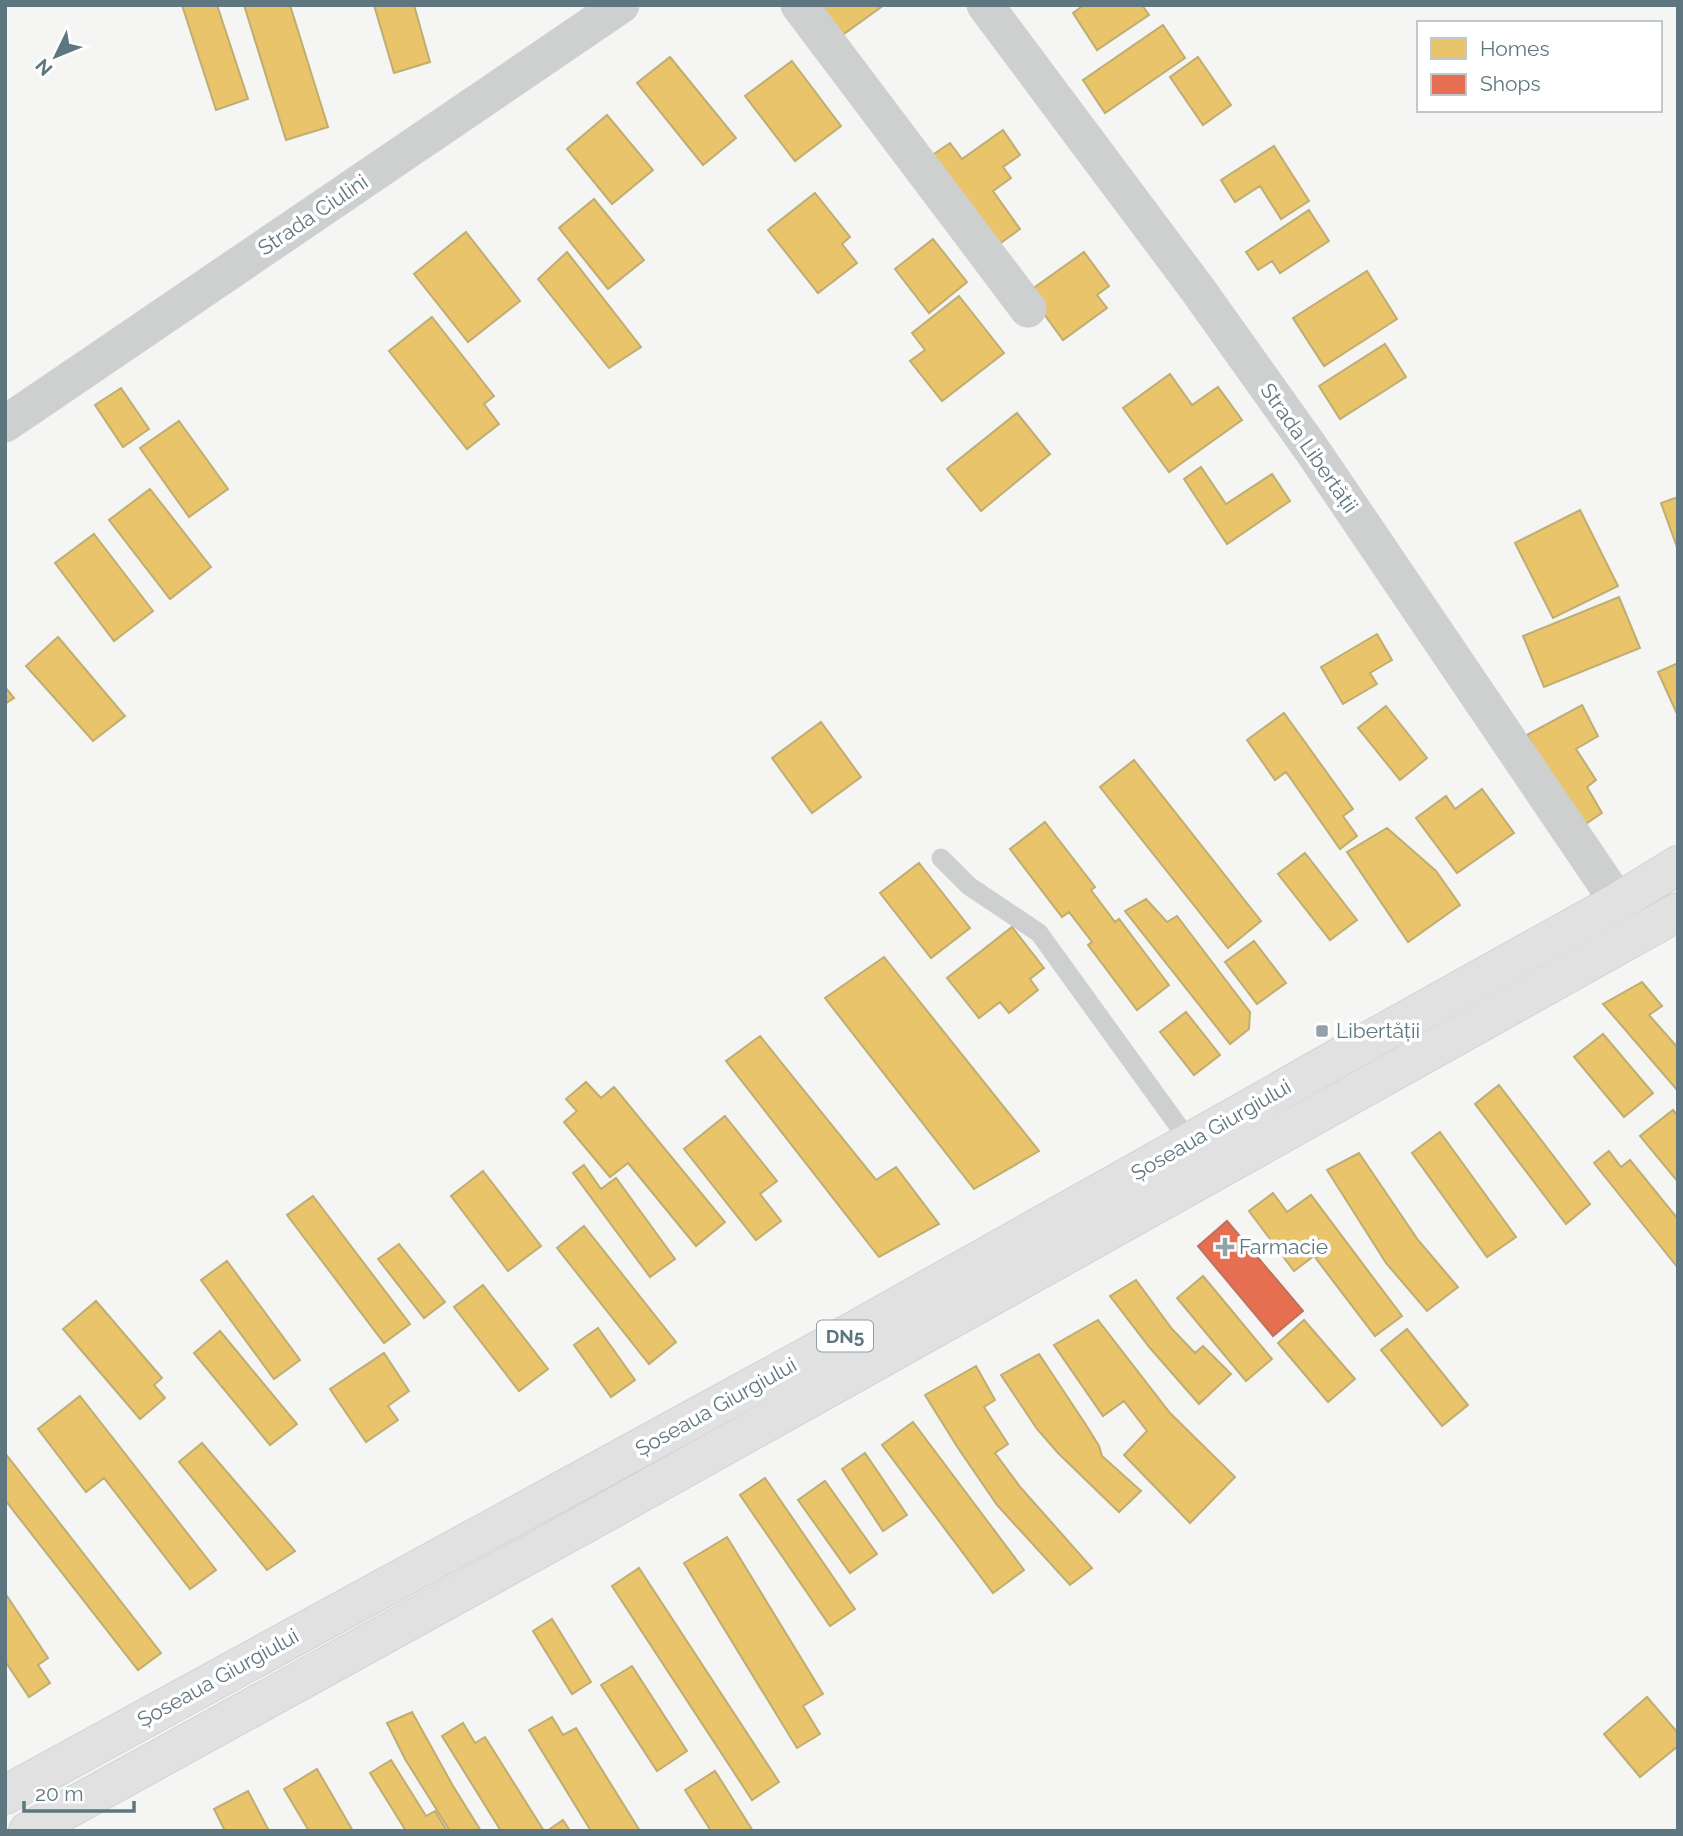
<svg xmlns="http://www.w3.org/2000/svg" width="1683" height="1836" font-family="Raleway,sans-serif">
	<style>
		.homes { fill: #e9c46a; stroke: #bfad71; stroke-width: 2 }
		.shops { fill: #e76f51; stroke: #be715f; stroke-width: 2 }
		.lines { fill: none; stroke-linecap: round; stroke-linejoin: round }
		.highway-casing { stroke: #d2d3d3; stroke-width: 40 }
		.lane { stroke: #ced0d0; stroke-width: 19 }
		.street { stroke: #ced0d0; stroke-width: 37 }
		.highway { stroke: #e1e1e2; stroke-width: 38 }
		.poi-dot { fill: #93a2a8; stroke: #fff; stroke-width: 2.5 }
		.labels { text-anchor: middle; stroke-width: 7; stroke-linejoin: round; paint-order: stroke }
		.shield { fill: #fff; stroke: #8e9fa6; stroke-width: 2 }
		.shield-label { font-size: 19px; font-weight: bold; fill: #5e7680 }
		.street-label { font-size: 21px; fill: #5e7680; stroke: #fff }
		.poi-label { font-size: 21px; fill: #5e7680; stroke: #fff; text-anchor: start }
	</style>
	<rect width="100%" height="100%" fill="#f5f5f3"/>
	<!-- homes -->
	<path class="homes" d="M182,5H217L248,99L216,110Z
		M244,5H290L328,127L286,140Z
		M374,5H414L430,62L394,73Z
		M819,5H884L841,36Z
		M1084,5H1142L1149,15L1097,50L1073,13Z
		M1163,25L1185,58L1105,113L1083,80Z
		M670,57L736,138L703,165L637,83Z
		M1198,57L1231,105L1203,125L1170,77Z
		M792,61L841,126L795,161L745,96Z
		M607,115L653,170L612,204L567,149Z
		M1003,130L1020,155L1003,167L1011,178L993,191L1020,229L995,247L931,156L950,143L962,159Z
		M1274,146L1309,201L1281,219L1260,186L1235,202L1221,180Z
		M815,193L850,237L842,244L857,263L818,293L768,230Z
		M594,199L644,260L608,289L559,228Z
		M1309,210L1329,241L1280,273L1272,261L1258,270L1246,252Z
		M466,232L520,301L468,342L414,274Z
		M933,239L967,282L929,313L895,269Z
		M567,252L641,347L609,368L538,279Z
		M1084,252L1109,286L1097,295L1107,308L1063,340L1028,292Z
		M1367,271L1397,319L1324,366L1293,318Z
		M959,296L1004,353L942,401L910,361L925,350L912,333Z
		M432,317L494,396L484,404L499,424L467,449L389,351Z
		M1385,344L1406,377L1340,419L1319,386Z
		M1170,374L1192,405L1218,387L1242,420L1169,472L1123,408Z
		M121,388L149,429L123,447L95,405Z
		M1017,413L1050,454L981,511L947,469Z
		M179,421L228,489L189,517L140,448Z
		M1201,467L1226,504L1272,474L1290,501L1227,544L1184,479Z
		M150,489L211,567L170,599L109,520Z
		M1678,497V550L1661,503Z
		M1580,510L1618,586L1553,618L1515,543Z
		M94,534L153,611L114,641L55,563Z
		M1619,597L1640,648L1544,687L1523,636Z
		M1377,634L1392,660L1370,673L1377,684L1343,704L1321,667Z
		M58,637L125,716L93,741L26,666Z
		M1678,663V716L1658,672Z
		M5,687L14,698L5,704Z
		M1582,705L1598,736L1576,749L1596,780L1587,787L1602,813L1581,827L1527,735Z
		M1386,706L1427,758L1400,780L1358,728Z
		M1284,713L1353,809L1343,816L1357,836L1340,849L1286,772L1275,780L1247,740Z
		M821,722L861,777L812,813L772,758Z
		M1134,760L1261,921L1228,948L1100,787Z
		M1482,789L1514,833L1457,873L1416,818L1446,796L1455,809Z
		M1045,822L1095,887L1091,890L1115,922L1119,919L1169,985L1137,1010L1088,945L1092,942L1069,912L1062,917L1010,849Z
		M1387,828L1436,871L1460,905L1408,942L1347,852Z
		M1305,853L1357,920L1330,940L1278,874Z
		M919,863L970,928L931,958L880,893Z
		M1146,899L1167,922L1177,916L1250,1012L1249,1029L1230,1044L1125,911Z
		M1012,927L1044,968L1030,979L1038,990L1009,1013L1000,1002L979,1018L947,978Z
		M1254,941L1286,983L1257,1004L1225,962Z
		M884,957L1039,1151L974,1189L825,998Z
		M1642,982L1662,1006L1649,1015L1678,1048V1091L1603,1004Z
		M1186,1012L1220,1055L1194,1075L1160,1032Z
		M1603,1034L1653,1093L1624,1117L1574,1057Z
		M760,1036L876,1180L896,1167L939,1224L879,1257L726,1061Z
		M586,1082L601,1098L614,1087L725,1222L696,1246L628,1163L610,1177L564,1122L577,1111L566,1099Z
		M1499,1085L1590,1204L1566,1224L1475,1104Z
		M1673,1110L1678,1116V1182L1640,1136Z
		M725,1116L777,1181L760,1194L781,1221L756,1240L684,1149Z
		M1440,1132L1516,1237L1487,1257L1412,1153Z
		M1609,1151L1621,1167L1630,1160L1678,1219V1268L1594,1163Z
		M1359,1153L1418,1240L1458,1287L1427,1311L1386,1263L1327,1170Z
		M584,1165L601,1189L616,1178L675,1259L650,1277L573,1173Z
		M483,1171L541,1246L508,1271L451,1196Z
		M1273,1193L1287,1212L1311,1195L1402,1316L1375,1336L1314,1256L1294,1271L1249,1211Z
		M313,1196L410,1324L384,1343L287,1215Z
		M584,1226L676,1342L649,1364L557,1248Z
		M399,1244L445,1302L424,1318L378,1259Z
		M227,1261L300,1360L274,1379L201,1280Z
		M1203,1276L1272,1359L1246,1381L1177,1298Z
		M1136,1280L1172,1329L1195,1353L1203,1346L1231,1374L1199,1404L1150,1348L1110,1296Z
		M483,1285L548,1369L519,1391L454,1307Z
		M96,1301L162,1378L154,1385L165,1398L140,1419L63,1329Z
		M1098,1320L1170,1413L1235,1477L1190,1523L1124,1455L1147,1431L1124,1401L1103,1416L1054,1345Z
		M1304,1320L1355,1379L1328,1402L1278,1343Z
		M598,1328L635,1380L611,1397L574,1345Z
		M1407,1329L1468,1405L1442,1426L1381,1350Z
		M220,1331L297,1424L270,1445L194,1353Z
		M384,1353L409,1391L388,1406L398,1420L366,1442L330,1389Z
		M1039,1354L1086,1425L1099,1446L1102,1456L1141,1491L1119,1512L1058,1453L1037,1429L1001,1375Z
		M976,1366L995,1400L984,1407L1008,1444L995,1453L1021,1488L1092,1568L1070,1585L997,1505L958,1448L925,1395Z
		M80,1396L216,1570L190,1589L104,1478L86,1492L38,1429Z
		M913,1422L1024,1570L993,1593L882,1445Z
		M202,1443L295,1551L267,1570L179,1462Z
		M5,1453L161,1653L138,1670L5,1500Z
		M865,1453L907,1515L883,1531L842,1469Z
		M765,1478L855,1609L830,1626L740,1495Z
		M825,1481L877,1554L850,1573L798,1500Z
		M727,1537L823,1694L803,1706L820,1734L797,1748L684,1563Z
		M639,1568L779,1782L752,1800L612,1586Z
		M5,1593L48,1658L38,1665L50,1683L29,1697L5,1661Z
		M552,1619L591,1682L572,1694L533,1631Z
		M632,1666L687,1751L657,1771L601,1685Z
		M1647,1697L1678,1733V1746L1640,1777L1604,1734Z
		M412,1712L453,1786L481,1831H450L405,1759L387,1723Z
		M552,1717L563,1735L576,1728L640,1831H591L529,1730Z
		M463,1723L475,1743L485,1737L544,1831H501L442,1736Z
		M391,1760L426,1816L435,1811L447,1831H406L370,1773Z
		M317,1769L353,1831H309L284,1789Z
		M715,1771L753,1831H711L685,1790Z
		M248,1791L269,1831H225L214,1809Z
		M563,1820L570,1831H547Z"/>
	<!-- shops -->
	<path class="shops" d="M1227,1221L1303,1311L1273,1336L1198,1246Z"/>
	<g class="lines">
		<defs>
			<path id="highway" d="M5,1795L841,1338L1190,1142L1338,1058L1618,902L1678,865
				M28,1831L608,1511L1678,912"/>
		</defs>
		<!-- highway casing -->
		<use href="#highway" class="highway-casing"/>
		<!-- lane -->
		<path class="lane" d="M941,858L969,886L1039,933L1190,1142"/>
		<!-- street -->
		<path class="street" d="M799,5L1028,309
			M985,5L1198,290L1312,450L1618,902
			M5,424L621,5"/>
		<!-- highway -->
		<use href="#highway" class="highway"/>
	</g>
	<!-- markers -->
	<g class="poi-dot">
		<rect x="1315" y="1024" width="14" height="14" rx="3.5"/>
		<path d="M1221.5 1236.5h7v7h7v7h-7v7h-7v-7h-7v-7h7z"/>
	</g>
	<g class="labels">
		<!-- shield labels -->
		<rect class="shield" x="817" y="1320.5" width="56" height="31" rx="5"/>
		<g class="shield-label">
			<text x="845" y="1343">DN5</text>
		</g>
		<!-- street labels -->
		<g class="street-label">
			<text transform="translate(313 215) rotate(-34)" y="7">Strada Ciulini</text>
			<text transform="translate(1309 448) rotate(55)" y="7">Strada Libertății</text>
			<text transform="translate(1211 1130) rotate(-30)" y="7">Șoseaua Giurgiului</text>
			<text transform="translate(716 1407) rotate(-29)" y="7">Șoseaua Giurgiului</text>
			<text transform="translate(218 1678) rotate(-29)" y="7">Șoseaua Giurgiului</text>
		</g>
		<!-- poi labels -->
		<g class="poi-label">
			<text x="1336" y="1038">Libertății</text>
			<text x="1239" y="1254">Farmacie</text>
		</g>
	</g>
	<!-- border -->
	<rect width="1683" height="1836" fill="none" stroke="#5e7680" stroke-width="14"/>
	<!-- legend -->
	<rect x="1417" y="21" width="245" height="91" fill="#ffffff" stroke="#bfc8cc" stroke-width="2"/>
	<rect x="1431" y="38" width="35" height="21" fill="#e9c46a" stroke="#bfc8cc" stroke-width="2"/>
	<text x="1480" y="56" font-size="21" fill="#5e7680">Homes</text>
	<rect x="1431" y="74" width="35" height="21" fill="#e76f51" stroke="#bfc8cc" stroke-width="2"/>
	<text x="1480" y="91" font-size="21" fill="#5e7680">Shops</text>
	<!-- north arrow -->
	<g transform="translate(56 56) rotate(227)" stroke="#ffffff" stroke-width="5" paint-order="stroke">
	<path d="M0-5L12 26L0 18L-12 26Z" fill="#5e7680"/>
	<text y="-10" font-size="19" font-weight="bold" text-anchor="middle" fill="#5e7680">N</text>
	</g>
	<!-- scale -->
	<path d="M24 1801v10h110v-10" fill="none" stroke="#5e7680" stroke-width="3.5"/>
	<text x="35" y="1801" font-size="21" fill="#5e7680" stroke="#ffffff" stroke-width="5" paint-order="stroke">20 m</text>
</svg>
